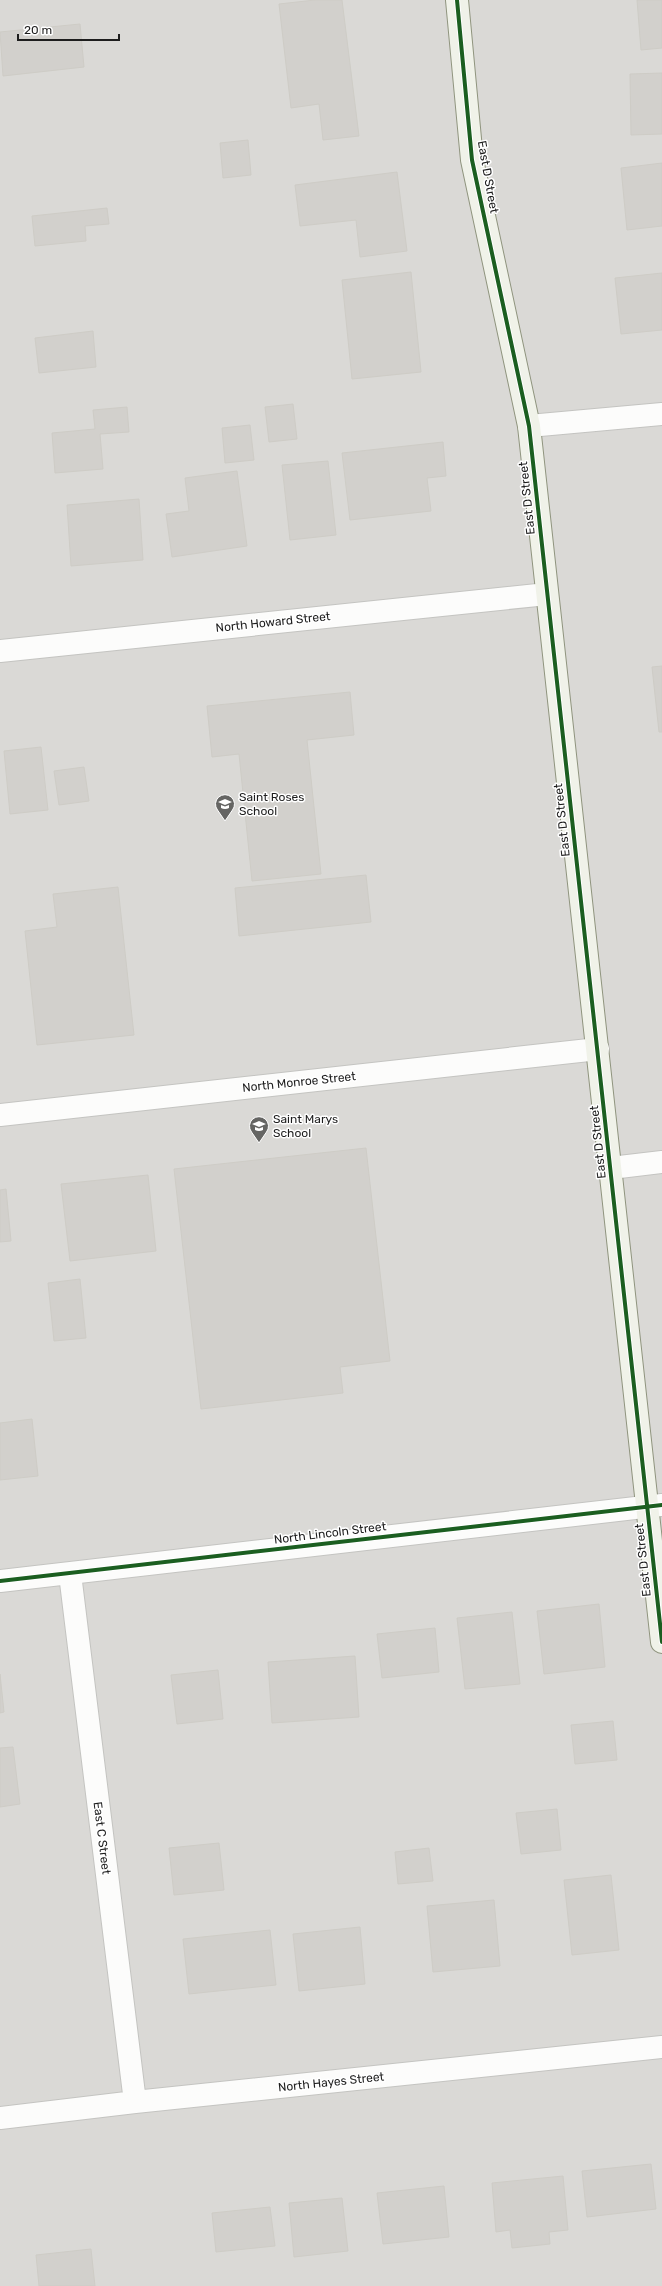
<svg xmlns="http://www.w3.org/2000/svg" width="662" height="2286" font-family="Rubik,sans-serif">
	<style>
		.residential { fill: #dad9d6 }
		.building { fill: #d2d0cc; stroke: #ceccc6 }
		.lines { fill: none; stroke-linecap: round; stroke-linejoin: round }
		.street-casing { stroke: #c4c4c1; stroke-width: 24 }
		.secondary-casing { stroke: #8f947e; stroke-width: 24 }
		.street { stroke: #fcfcfb; stroke-width: 22 }
		.secondary { stroke: #f0f2e9; stroke-width: 22 }
		.cycleway-casing { stroke: #fff; stroke-width: 6 }
		.cycleway { stroke: #1b5e20; stroke-width: 4 }
		.labels { text-anchor: middle; stroke-width: 3; stroke-linejoin: round; paint-order: stroke }
		.street-label { font-size: 12px; fill: #1d1d1d; stroke: #fff }
		.poi-label { font-size: 12px; fill: #1d1d1d; stroke: #fff; text-anchor: start }
	</style>
	<rect width="100%" height="100%" fill="#ebeae5"/>
	<!-- residential -->
	<path class="residential" d="M0,0H662V2286H0Z"/>
	<!-- building -->
	<path class="building" d="M315,0H342L359,136L323,140L319,104L291,108L279,4Z
		M637,0H662V48L641,50Z
		M80,24L84,67L3,76L0,32Z
		M662,73V134L631,135L630,74Z
		M248,140L251,175L223,178L220,143Z
		M662,163V226L627,230L621,168Z
		M397,172L407,251L360,257L356,220L300,226L295,185Z
		M107,208L109,224L85,226L86,241L35,246L32,216Z
		M411,272L421,372L352,379L342,280Z
		M662,273V330L621,334L615,278Z
		M93,331L96,367L39,373L35,338Z
		M293,404L297,439L269,442L265,407Z
		M127,407L129,432L100,434L103,469L55,473L52,433L95,429L93,410Z
		M250,425L254,460L225,463L222,428Z
		M443,442L446,476L427,478L431,511L350,520L342,453Z
		M328,461L336,535L290,540L282,465Z
		M237,471L247,546L172,557L166,514L189,511L185,478Z
		M139,499L143,560L71,566L67,505Z
		M662,666V732H659L652,667Z
		M350,692L354,735L307,740L321,874L252,881L239,754L212,757L207,706Z
		M41,747L48,810L10,814L4,751Z
		M84,767L89,801L59,805L54,771Z
		M366,875L371,922L239,936L235,888Z
		M118,887L134,1035L37,1045L25,931L57,927L53,894Z
		M366,1148L390,1361L340,1367L343,1393L201,1409L174,1169Z
		M148,1175L156,1251L70,1261L61,1184Z
		M6,1189L11,1241L0,1242V1190Z
		M80,1279L86,1338L54,1341L48,1283Z
		M32,1419L38,1476L0,1480V1423Z
		M599,1604L605,1667L544,1674L537,1611Z
		M512,1612L520,1684L465,1689L457,1618Z
		M435,1628L439,1672L382,1678L377,1634Z
		M355,1656L359,1717L272,1723L268,1662Z
		M218,1670L223,1719L177,1724L171,1675Z
		M0,1674L4,1712L0,1713Z
		M613,1721L617,1760L575,1764L571,1725Z
		M13,1747L20,1804L0,1807V1748Z
		M557,1809L561,1850L521,1854L516,1813Z
		M219,1843L224,1890L174,1895L169,1848Z
		M429,1848L433,1881L398,1884L395,1852Z
		M611,1875L619,1950L572,1955L564,1880Z
		M494,1900L500,1966L433,1972L427,1906Z
		M360,1927L365,1984L299,1991L293,1934Z
		M270,1930L276,1985L189,1994L183,1939Z
		M651,2164L656,2209L587,2217L582,2171Z
		M563,2176L568,2230L549,2232L550,2244L512,2248L510,2230L496,2232L492,2183Z
		M444,2186L449,2237L383,2244L377,2193Z
		M342,2198L348,2251L294,2257L289,2203Z
		M270,2207L275,2246L216,2252L212,2213Z
		M91,2249L95,2286H39L36,2255Z"/>
	<g class="lines">
		<defs>
			<path id="street" d="M529,426L662,414
				M0,651L547,594
				M0,1115L598,1049
				M611,1168L662,1162
				M70,1574L135,2102
				M0,1581L662,1505
				M0,2118L135,2102L662,2047"/>
			<path id="secondary" d="M457,0L472,160L529,426L662,1642"/>
		</defs>
		<!-- street casing -->
		<use href="#street" class="street-casing"/>
		<!-- secondary casing -->
		<use href="#secondary" class="secondary-casing"/>
		<!-- street -->
		<use href="#street" class="street"/>
		<!-- secondary -->
		<use href="#secondary" class="secondary"/>
		<defs>
			<path id="cycleway" d="M457,0L472,160L529,426L662,1642
				M0,1581L662,1505"/>
		</defs>
		<!-- cycleway casing -->
		<use href="#cycleway" class="cycleway-casing"/>
		<!-- cycleway -->
		<use href="#cycleway" class="cycleway"/>
	</g>
	<!-- icons -->
	<defs>
		<symbol id="school-pin" viewBox="-11 -11 22 30"><path d="M0 17L-7.5 6A9.5 9.5 0 1 1 7.5 6Z" fill="#656563" stroke="#fff"/><path d="M0-5L7-2L0 1L-7-2ZM-4 1L0 2.5L4 1V4Q0 6-4 4Z" fill="#fff"/></symbol>
	</defs>
	<g fill-rule="evenodd">
		<use href="#school-pin" x="214" y="793" width="22" height="30"/>
		<use href="#school-pin" x="248" y="1115" width="22" height="30"/>
	</g>
	<g class="labels">
		<!-- street labels -->
		<g class="street-label">
			<text transform="translate(488 177) rotate(80)" y="4">East D Street</text>
			<text transform="translate(527 498) rotate(-96)" y="4">East D Street</text>
			<text transform="translate(273 622) rotate(-6)" y="4">North Howard Street</text>
			<text transform="translate(562 820) rotate(-96)" y="4">East D Street</text>
			<text transform="translate(299 1082) rotate(-6)" y="4">North Monroe Street</text>
			<text transform="translate(598 1142) rotate(-96)" y="4">East D Street</text>
			<text transform="translate(330 1533) rotate(-7)" y="4">North Lincoln Street</text>
			<text transform="translate(643 1560) rotate(-96)" y="4">East D Street</text>
			<text transform="translate(102 1838) rotate(83)" y="4">East C Street</text>
			<text transform="translate(331 2082) rotate(-6)" y="4">North Hayes Street</text>
		</g>
		<!-- poi labels -->
		<g class="poi-label">
			<text x="239" y="801">Saint Roses<tspan x="239" dy="14">School</tspan></text>
			<text x="273" y="1123">Saint Marys<tspan x="273" dy="14">School</tspan></text>
		</g>
	</g>
	<!-- scale -->
	<path d="M18 34v6h101v-6" fill="none" stroke="#1d1d1d" stroke-width="2"/>
	<text x="24" y="34" font-size="12" fill="#1d1d1d" stroke="#ffffff" stroke-width="3" paint-order="stroke">20 m</text>
</svg>
